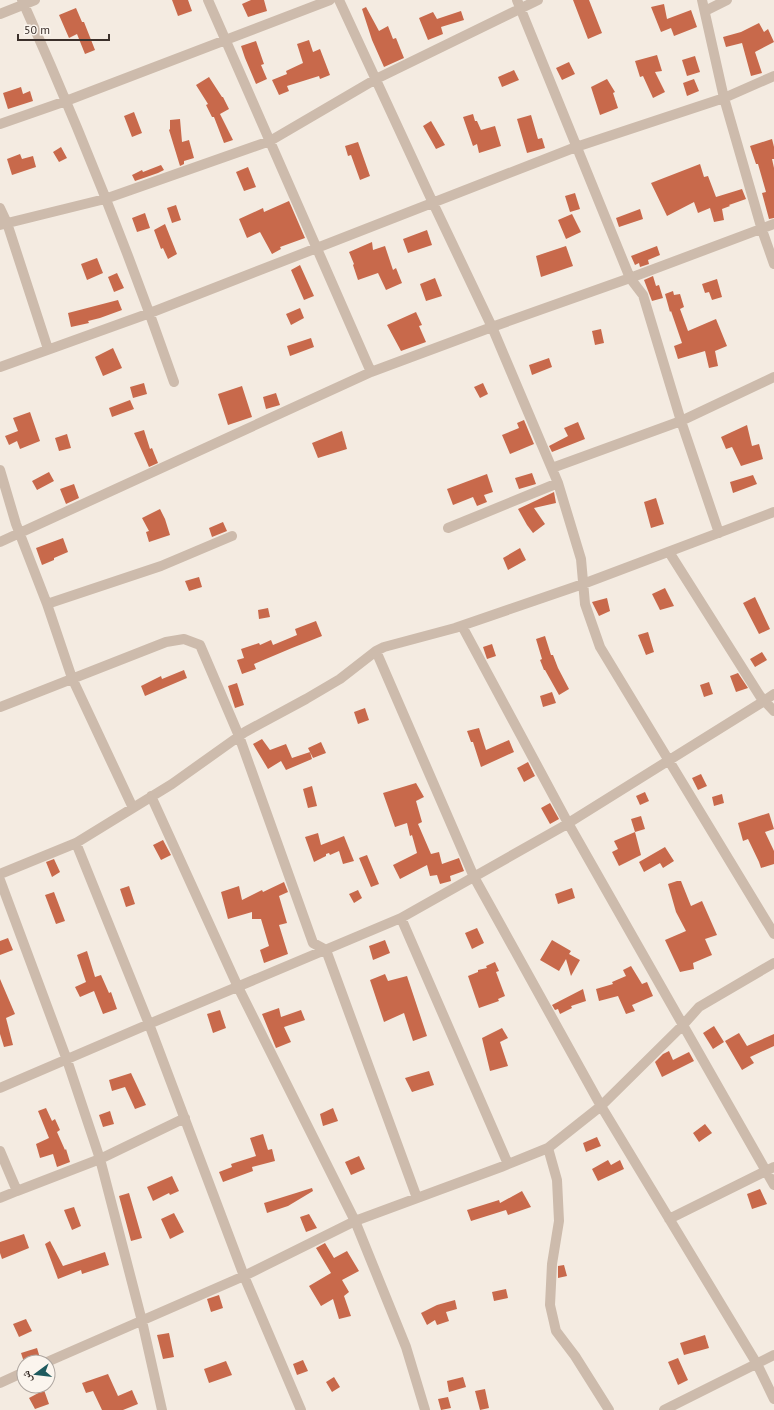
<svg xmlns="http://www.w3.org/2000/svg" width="774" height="1410" font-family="'PT Sans','Noto Naskh Arabic',sans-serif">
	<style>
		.building { fill: #c8694b }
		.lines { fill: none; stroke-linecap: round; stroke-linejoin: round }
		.minor { stroke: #cdbbac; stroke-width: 10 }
	</style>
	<rect width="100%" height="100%" fill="#f4ebe1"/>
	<!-- building -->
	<path class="building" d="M172,0H188L192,11L178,16Z
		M251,0H264L267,11L248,17L242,4Z
		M573,0H589L602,33L588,39Z
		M664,4L667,19L691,10L697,27L674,36L671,28L661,32L651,7Z
		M366,7L379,31L388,26L393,39L396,38L404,58L384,67L372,40L362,9Z
		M76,8L82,22H84L95,50L85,54L77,34L69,38L59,15Z
		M461,11L464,20L441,27L443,34L428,40L419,18L433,12L437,19Z
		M759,23L764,32L768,29L774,42L755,52L762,73L751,76L742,43L726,47L723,37L741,32Z
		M309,40L313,52L320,49L330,75L320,79L319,76L287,86L289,91L279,95L272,80L287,74L286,71L303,63L297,44Z
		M256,41L264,64L261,65L267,79L256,84L245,58L241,46Z
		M657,55L662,71L655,72L665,92L653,98L643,76L640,77L635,61Z
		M695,56L700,72L687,76L682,60Z
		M569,62L575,74L562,80L556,68Z
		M514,70L519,80L502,87L498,77Z
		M209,77L222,97H223L229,109L220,114L233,140L224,143L214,117H212L206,105L208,104L196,85Z
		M607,79L615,92L613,93L618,108L600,115L591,87Z
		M694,79L699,91L687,96L683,83Z
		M21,87L23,94L30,91L33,101L8,109L3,93Z
		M134,112L142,133L132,137L124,116Z
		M473,114L475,121H477L481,130L495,126L501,146L479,153L477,144L473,146L463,117Z
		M531,115L538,139L542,138L545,148L527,153L517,119Z
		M180,119L182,142L189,140L194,158L184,161V164L180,166L169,130L170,129V120Z
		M431,121L445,145L436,149L423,126Z
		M772,139L774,147V159H772L774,168V218L769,219L762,193L766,192L758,164H756L750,146Z
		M358,142L370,176L360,180L351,155L348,156L345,146Z
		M61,147L67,158L59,162L53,152Z
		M20,154L22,159L33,156L36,167L12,175L7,159Z
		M700,164L704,177L708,176L716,197L742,189L746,199L729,205L730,206L722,209L724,220L714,222L710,208L698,213L694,202L667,216L651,183Z
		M161,165L164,170L158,173L135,181L132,175L142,170L143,172Z
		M248,167L256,187L244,191L236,172Z
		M575,193L580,209L570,212L565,196Z
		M289,201L305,238L280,247L281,249L272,254L260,232L247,238L239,219L263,208L264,212Z
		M176,205L181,220L172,223L167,208Z
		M640,209L643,219L619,227L616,218Z
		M145,213L150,228L137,232L132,218Z
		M572,214L581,232L566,239L558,220Z
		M165,224L177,254L168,259L163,248L161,249L154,230Z
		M427,230L432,245L408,253L403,239Z
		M372,242L373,250L385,246L393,270L396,268L402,283L386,290L378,273L358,280L353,265L354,264L349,252Z
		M566,246L573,266L541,277L536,256Z
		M657,246L660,255L648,260L649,264L640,267L639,263L635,265L631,256Z
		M97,258L103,273L87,280L81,264Z
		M300,265L314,296L304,300L291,270Z
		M117,273L124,288L114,292L108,277Z
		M653,276L656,286L659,285L663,298L652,301L644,280Z
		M435,278L442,296L426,301L420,284Z
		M717,279L722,297L712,300L709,292L705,293L702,284Z
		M673,291L674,295L680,294L684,307L680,309L688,331L716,319L727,346L715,351L718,366L709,368L705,351L678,359L674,346L682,343L671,311L670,312L665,294Z
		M118,300L122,310L100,318L88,321L89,323L71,327L68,313Z
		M300,308L304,318L291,325L286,314Z
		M416,312L422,325L419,326L426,342L401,351L387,325Z
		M601,329L604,343L595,345L592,331Z
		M311,338L314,347L290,356L287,346Z
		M113,348L122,368L103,376L95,357Z
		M549,358L552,367L532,375L529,365Z
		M144,383L147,394L133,398L130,387Z
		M483,383L488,394L480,398L474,387Z
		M242,386L252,417L228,425L218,394Z
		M276,393L280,405L266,409L263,397Z
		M130,400L134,409L112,417L109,408Z
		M30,412L40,441L20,449L17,441L9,445L5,436L18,431L13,418Z
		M524,420L534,444L510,454L502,435L519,428L517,423Z
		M578,422L585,439L552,452L549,446L568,436L564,428Z
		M747,425L752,446L759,444L763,459L741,466L732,447L726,449L721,437Z
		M144,430L150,449L152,448L158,463L149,467L134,433Z
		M342,431L347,449L318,458L312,443Z
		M67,434L71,448L59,451L55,438Z
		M49,472L54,481L37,490L32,481Z
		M532,473L536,484L519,489L515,478Z
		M487,474L493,492L484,495L487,502L477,506L473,497L453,505L447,489Z
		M753,475L757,484L733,493L730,482Z
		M74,484L79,498L66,504L60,489Z
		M554,492L556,503L534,508L545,524L533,533L527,525L518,509Z
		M656,498L664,524L651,528L644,502Z
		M160,509L165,519L170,535L149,542L146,532L149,531L142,518Z
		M223,522L227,531L212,537L209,528Z
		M63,538L68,552L54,558V560L42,565L36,548Z
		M520,548L526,560L508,570L503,558Z
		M199,577L202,587L189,591L185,581Z
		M665,588L674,606L660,610L652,594Z
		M755,597L770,629L759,634L743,603Z
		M607,598L610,611L599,616L592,602Z
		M268,608L270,617L259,619L258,610Z
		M316,621L322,636L292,648L254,664L256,669L242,674L237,660L244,658L241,649L259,643L260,645L271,640L273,645L297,635L295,629Z
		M648,632L654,652L646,655L638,635Z
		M545,636L551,655H553L558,668L569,689L559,695L545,670H544L540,660L542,659L536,639Z
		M492,644L496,656L487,659L483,647Z
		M762,652L767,660L755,667L750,659Z
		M184,670L187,678L145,696L141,686L161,676L162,679Z
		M738,673L748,688L736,692L730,676Z
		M709,682L713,694L704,697L700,685Z
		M237,683L244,705L235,708L228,686Z
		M552,692L556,703L543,707L540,696Z
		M365,708L369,720L358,724L354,712Z
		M479,728L486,750L509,740L514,752L481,767L473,742H471L467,731Z
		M262,739L270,750L286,744L292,758L310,752L312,759L286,770L281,761L268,769L253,744Z
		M321,742L326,753L313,758L308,748Z
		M528,762L535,776L524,782L517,768Z
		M701,774L707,786L698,790L692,778Z
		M416,783L424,797L416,801L422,822L418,824L431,854L439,852L442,864L459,858L464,871L450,876L451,881L440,884L437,875L430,876L427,865L400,879L393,865L417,853L412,835L410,836L407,823L395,827L383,793Z
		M312,786L317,806L308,808L303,789Z
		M645,792L649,801L640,805L636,796Z
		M722,794L724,803L714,806L712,797Z
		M550,803L559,819L550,824L541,808Z
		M769,813L774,829L765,832L774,851V864L761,868L759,862L748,839L743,841L738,823Z
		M641,816L645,829L635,832L641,855L619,866L612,852L618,849L614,841L635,832L631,819Z
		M318,833L321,845L344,836L354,861L343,864L339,851L330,855L329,853L326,854V856L314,862L305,837Z
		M163,840L171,855L161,860L153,845Z
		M665,847L674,861L663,868L660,863L644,872L639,862Z
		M367,855L379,884L371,887L359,858Z
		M54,859L60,872L52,877L46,862Z
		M677,881H681L691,906L702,901L717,935L705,939L712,955L693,963L694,969L680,972L665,940L686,931L676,912L668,884Z
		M284,882L288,892L279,896L287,923L279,925L288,954L264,963L260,950L269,946L261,919H252V912L228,919L221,892L239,886L242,900L262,890L263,892Z
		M129,886L135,904L126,907L120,889Z
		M572,888L575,898L558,904L555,894Z
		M358,890L362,898L354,903L349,894Z
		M54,892L65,921L56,924L45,895Z
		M477,928L484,943L472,949L465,933Z
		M8,938L13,950L0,955V941Z
		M385,940L390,953L373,960L369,946Z
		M552,940L571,951L569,954L580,960L571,976L566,959L559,971L540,960Z
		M87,951L95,977L101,975L109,993L111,992L117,1009L103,1014L94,991L80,997L75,987L86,982L77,955Z
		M495,962L499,971L496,972L505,996L498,999L499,1001L479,1008L468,976L478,972V970L487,968L486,966Z
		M631,966L642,984L647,982L653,996L632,1005L635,1011L626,1014L618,996L599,1001L596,989L613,984L612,982L626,976L623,970Z
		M385,974L388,981L407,976L427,1036L413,1041L404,1013L384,1022L370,980Z
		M0,979L15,1014L6,1018L13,1045L4,1047L0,1034Z
		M583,989L586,1001L571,1006L572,1008L560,1014L558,1009L555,1010L552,1005Z
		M279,1008L281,1017L301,1010L305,1020L284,1027L291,1042L276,1048L262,1014Z
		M220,1010L226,1028L213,1033L207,1014Z
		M714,1026L724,1042L713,1049L703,1033Z
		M502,1028L508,1038L500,1042L508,1066L490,1071L482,1038Z
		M739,1033L747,1046L774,1034V1046L750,1057L754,1063L742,1070L725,1041Z
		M669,1051L673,1060L689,1052L694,1061L662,1077L655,1062L663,1054Z
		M429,1071L434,1085L412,1092L405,1078Z
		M131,1073L146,1105L135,1109L125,1087L112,1091L109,1080Z
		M46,1108L52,1121L55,1119L60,1130L57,1132L65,1150L66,1149L70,1162L57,1167L53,1154L40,1158L36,1144L49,1138L38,1111Z
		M333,1108L338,1121L323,1126L320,1114Z
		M110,1111L114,1124L103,1127L99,1115Z
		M705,1124L712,1133L699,1142L693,1133Z
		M263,1134L268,1150L272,1149L275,1161L252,1167L253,1171L223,1182L219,1172L232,1167L231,1164L256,1156L250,1138Z
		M597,1137L601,1146L586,1152L583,1143Z
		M359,1156L365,1169L351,1175L345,1162Z
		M608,1160L611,1165L620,1160L624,1169L598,1181L592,1169Z
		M172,1176L179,1191L170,1195L169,1193L153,1201L147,1187Z
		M312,1188L313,1191L288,1206L267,1213L264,1203Z
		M760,1189L767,1204L752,1209L747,1194Z
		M522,1191L531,1207L508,1215L506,1210L471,1221L467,1210L499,1200L500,1203Z
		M129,1193L142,1238L131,1241L119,1196Z
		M74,1207L81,1226L72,1230L64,1210Z
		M174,1213L184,1232L170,1239L161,1219Z
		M309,1214L317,1228L306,1232L300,1217Z
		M24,1234L29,1248L2,1259L0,1253V1242Z
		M50,1241L63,1266L105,1252L109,1265L82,1274L81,1270L58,1279L45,1244Z
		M325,1243L334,1258L347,1251L359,1271L342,1280L349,1292L344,1296L351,1316L339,1319L333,1299L321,1306L309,1286L331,1273L316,1248Z
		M564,1265L567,1276L558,1278V1266Z
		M506,1289L508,1298L494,1301L492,1292Z
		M219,1295L223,1308L211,1312L207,1299Z
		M455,1300L457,1309L446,1312L449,1321L437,1325L435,1320L427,1325L421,1313L437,1305Z
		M26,1319L32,1331L19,1337L13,1324Z
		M169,1333L174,1357L163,1359L157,1335Z
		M705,1335L709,1348L684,1355L680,1343Z
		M37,1348L40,1358L29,1362H24L21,1353Z
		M678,1358L688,1380L678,1385L668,1362Z
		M303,1360L308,1371L297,1375L293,1364Z
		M226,1361L232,1375L209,1383L204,1369Z
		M108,1374L118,1396L132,1390L138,1404L123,1410H102L93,1391L86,1393L82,1383Z
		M334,1377L340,1387L332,1392L326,1382Z
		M463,1377L466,1387L449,1392L447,1381Z
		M485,1389L489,1408L480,1410L475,1391Z
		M44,1390L49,1404L35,1409L29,1398Z
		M448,1397L451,1408L441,1410L438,1399Z"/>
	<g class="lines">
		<!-- minor -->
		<path class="minor" d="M22,0C78,125 129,253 174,382
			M208,0L371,372
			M339,0L433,203L492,327L558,483L581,559L585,604L600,647L774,934
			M517,0L630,278L643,295L681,421L719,533
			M702,0L724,98L762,230L774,264
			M705,11L727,0
			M0,14L35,0
			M0,124L66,101L330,0
			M0,208L7,223L48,349
			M0,225L105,199L270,141L376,79L538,0
			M0,367L150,313L576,147L724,98L774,76
			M552,468L681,421L774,377
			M0,470L16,524L47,604L72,678L133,808
			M448,528L558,483
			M0,542L371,372L492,327L630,278L774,224
			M669,552L760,696L774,711
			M47,604L161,566L232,536
			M462,626L568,823L774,1185
			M376,651L474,877L601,1106L757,1364L774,1399
			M0,707L166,642L184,639L200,645L239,736L313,943L326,950L417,1198
			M151,796L238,987L355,1221L406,1347L425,1410
			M76,843L149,1024L244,1276L301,1410
			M0,874L76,843L172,784L245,732L306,699L340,679L376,651L384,647L455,628L583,584L774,512
			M0,880L67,1060L100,1159L142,1321L162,1410
			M401,918L508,1164
			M0,1088L149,1024L401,918L562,827L764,701L774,694
			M548,1148L557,1180L559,1221L552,1264L550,1305L556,1331L575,1356L609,1410
			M0,1151L17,1191L100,1159L185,1118
			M0,1198L17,1191
			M669,1219L774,1167
			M47,1362L244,1276L355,1221L501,1167L548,1148L601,1106L683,1025L699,1007L774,963
			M0,1383L24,1372
			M664,1410L774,1355"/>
	</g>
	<!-- north arrow -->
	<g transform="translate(36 1374) rotate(255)"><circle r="19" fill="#fbf5ee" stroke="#aea6a0"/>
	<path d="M0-3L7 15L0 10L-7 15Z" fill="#1f5a5e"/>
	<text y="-6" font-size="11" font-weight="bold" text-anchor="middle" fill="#3b302b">ش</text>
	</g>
	<!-- scale -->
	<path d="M18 34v6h91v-6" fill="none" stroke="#3b302b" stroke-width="2"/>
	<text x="24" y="34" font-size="12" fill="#3b302b" stroke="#fbf5ee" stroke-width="3" paint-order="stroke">50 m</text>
</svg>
